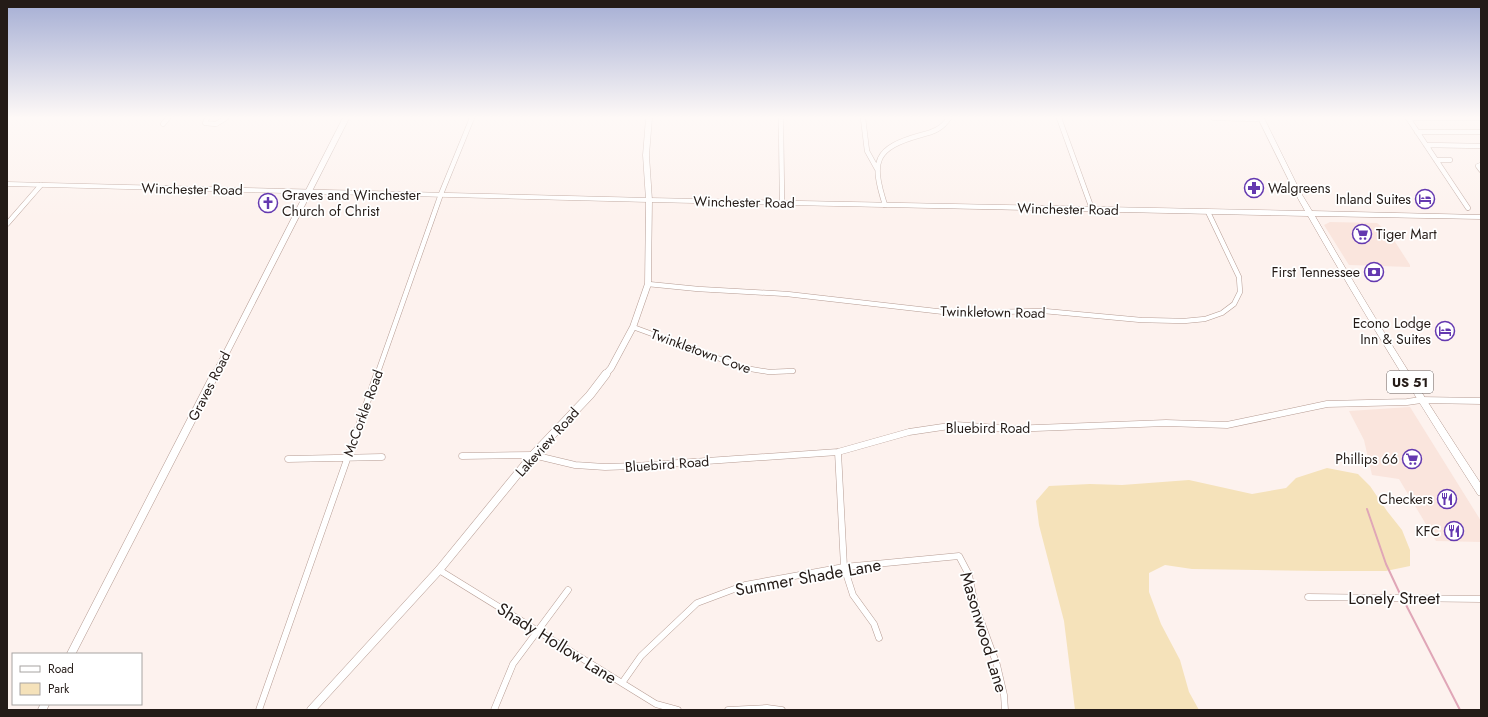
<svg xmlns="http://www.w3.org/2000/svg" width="1488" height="717" font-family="Jost,sans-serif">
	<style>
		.built { fill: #fae5dd }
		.green { fill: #f5e2ba }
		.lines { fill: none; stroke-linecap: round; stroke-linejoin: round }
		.stream { stroke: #e0a6b7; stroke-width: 2 }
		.street-far1-casing { stroke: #b69c93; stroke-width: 5.5 }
		.street-casing { stroke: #b69c93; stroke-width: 7 }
		.secondary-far1-casing { stroke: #b69c93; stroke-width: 7 }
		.secondary-casing { stroke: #b69c93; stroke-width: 9 }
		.primary-casing { stroke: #b69c93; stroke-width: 1 }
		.street-far1 { stroke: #fff; stroke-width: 4.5 }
		.street { stroke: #fff; stroke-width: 6 }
		.secondary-far1 { stroke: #fff; stroke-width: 6 }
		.secondary { stroke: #fff; stroke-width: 8 }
		.primary { fill: #fff; fill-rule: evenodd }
		.labels { text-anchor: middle; stroke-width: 3.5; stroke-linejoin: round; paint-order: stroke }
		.shield { fill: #fff; stroke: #665f5d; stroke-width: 1 }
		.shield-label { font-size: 13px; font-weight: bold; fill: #241b17 }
		.poi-label { font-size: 14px; fill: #241b17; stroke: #fff; text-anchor: end }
		.street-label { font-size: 14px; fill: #241b17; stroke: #fff }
		.near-street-label { font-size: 17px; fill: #241b17; stroke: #fff }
	</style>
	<rect width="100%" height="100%" fill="#fdf2ee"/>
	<!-- built -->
	<path class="built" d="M1330,222L1377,223L1390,234L1410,265V267L1349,265L1324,225Z
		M1410,407L1481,521V542L1436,541L1399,479L1372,475L1364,440L1349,411Z"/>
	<!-- green -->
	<path class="green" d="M1327,468L1358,474L1370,486L1387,511L1402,530L1410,550V566L1386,571H1321L1192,569L1165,565L1149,573V592L1161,624L1180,660L1189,692L1199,710H1075L1064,621L1039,525L1036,501L1049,486L1090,484L1122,485L1189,480L1252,494L1286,488L1296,478Z"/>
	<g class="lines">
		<!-- stream -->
		<path class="stream" d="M1367,509L1386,564L1401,596
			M1403,599L1460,710"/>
		<defs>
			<path id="street-far1" d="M207,118L205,123L216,124L226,118
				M781,118L782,202
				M863,118L867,151L877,169
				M1059,118L1092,209
				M1214,118L1262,119
				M1408,118L1468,208
				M1410,118H1481
				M163,124L168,118
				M1417,132H1481
				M1426,145L1481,146
				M1436,160H1450
				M1481,165L1478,166L1481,170
				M885,205C871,161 874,148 921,135C933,132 942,129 949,118
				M7,224L41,185
				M648,284L698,289L787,294L953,313L1044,311L1141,320L1184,321L1205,319L1222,313L1234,304L1240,292L1239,277L1208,212
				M633,327L745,368L769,372L793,371
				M377,375L441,194L472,118"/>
			<path id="street" d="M838,452L844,567L853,595L874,624L879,638
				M462,456L533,455L575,465L605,467L635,466L838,452L909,432L956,425L1012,429L1166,423L1227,425L1327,404L1407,402L1421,400L1481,401
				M288,459L382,457
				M439,570L656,704L678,710
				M1308,597L1481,599
				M622,683L641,656L697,603L745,585L844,567L959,556L969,575L975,605L997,665L1004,695L1005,710
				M259,710L377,374
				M494,710L513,664L568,590
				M728,710L767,708L782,710"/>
			<path id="secondary-far1" d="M215,375L346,118
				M605,375L611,368L633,327L648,284L649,200L646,155L649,118"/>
			<path id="secondary" d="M71,654L215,374
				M42,710L45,704
				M311,710L439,570L533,455L590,395L606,374"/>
			<path id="primary" d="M1258,118H1264L1301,193L1312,211L1481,215V219L1315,216C1367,307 1423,396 1481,484V496L1478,495C1419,403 1362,311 1308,216L649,202L7,186V182L649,198L1305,211L1295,193Z"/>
		</defs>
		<!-- street-far1 casing -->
		<use href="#street-far1" class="street-far1-casing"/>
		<!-- street casing -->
		<use href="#street" class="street-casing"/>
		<!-- secondary-far1 casing -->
		<use href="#secondary-far1" class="secondary-far1-casing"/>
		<!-- secondary casing -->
		<use href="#secondary" class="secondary-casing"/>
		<!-- primary casing -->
		<use href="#primary" class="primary-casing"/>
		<!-- street-far1 -->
		<use href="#street-far1" class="street-far1"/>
		<!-- street -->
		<use href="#street" class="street"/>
		<!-- secondary-far1 -->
		<use href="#secondary-far1" class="secondary-far1"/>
		<!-- secondary -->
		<use href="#secondary" class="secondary"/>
		<!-- primary -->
		<use href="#primary" class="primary"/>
	</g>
	<!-- sky -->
	<linearGradient id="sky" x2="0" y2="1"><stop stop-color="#a5aed4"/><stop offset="0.54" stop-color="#fef9f7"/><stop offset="1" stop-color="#fef9f7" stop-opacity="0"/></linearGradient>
	<rect width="1488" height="218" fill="url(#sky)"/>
	<!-- icons -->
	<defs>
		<symbol id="pharmacy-ring" viewBox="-11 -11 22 22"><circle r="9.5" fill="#fff" stroke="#6439b0" stroke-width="1.5"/><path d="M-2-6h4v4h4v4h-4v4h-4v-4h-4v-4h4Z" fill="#6439b0"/></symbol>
		<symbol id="hotel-ring" viewBox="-11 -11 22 22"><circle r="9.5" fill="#fff" stroke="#6439b0" stroke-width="1.5"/><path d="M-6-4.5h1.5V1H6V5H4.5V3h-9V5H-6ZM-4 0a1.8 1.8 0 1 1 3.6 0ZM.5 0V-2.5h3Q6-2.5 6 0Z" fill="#6439b0"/></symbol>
		<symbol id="church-ring" viewBox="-11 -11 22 22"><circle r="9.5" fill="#fff" stroke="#6439b0" stroke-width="1.5"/><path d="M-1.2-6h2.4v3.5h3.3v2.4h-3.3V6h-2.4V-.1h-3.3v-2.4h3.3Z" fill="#6439b0"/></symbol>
		<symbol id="supermarket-ring" viewBox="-11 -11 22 22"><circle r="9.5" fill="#fff" stroke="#6439b0" stroke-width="1.5"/><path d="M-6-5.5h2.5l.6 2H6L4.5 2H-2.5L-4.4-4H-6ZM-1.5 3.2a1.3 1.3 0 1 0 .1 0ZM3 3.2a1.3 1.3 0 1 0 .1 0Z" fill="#6439b0"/></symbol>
		<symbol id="bank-ring" viewBox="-11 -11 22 22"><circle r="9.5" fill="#fff" stroke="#6439b0" stroke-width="1.5"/><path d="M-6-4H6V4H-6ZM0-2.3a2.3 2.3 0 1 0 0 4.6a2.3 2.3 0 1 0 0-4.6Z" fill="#6439b0"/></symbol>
		<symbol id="restaurant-ring" viewBox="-11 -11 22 22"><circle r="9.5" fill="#fff" stroke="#6439b0" stroke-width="1.5"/><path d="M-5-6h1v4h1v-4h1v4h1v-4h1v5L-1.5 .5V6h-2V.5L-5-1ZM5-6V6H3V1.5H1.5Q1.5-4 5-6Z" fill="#6439b0"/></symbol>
	</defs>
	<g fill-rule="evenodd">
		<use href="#pharmacy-ring" x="1243" y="177" width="22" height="22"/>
		<use href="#hotel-ring" x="1414" y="188" width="22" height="22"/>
		<use href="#church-ring" x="257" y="192" width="22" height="22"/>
		<use href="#supermarket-ring" x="1351" y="223" width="22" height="22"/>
		<use href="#bank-ring" x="1363" y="261" width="22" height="22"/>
		<use href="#hotel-ring" x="1434" y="320" width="22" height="22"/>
		<use href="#supermarket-ring" x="1401" y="448" width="22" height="22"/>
		<use href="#restaurant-ring" x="1436" y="488" width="22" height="22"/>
		<use href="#restaurant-ring" x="1443" y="520" width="22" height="22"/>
	</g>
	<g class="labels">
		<!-- shield labels -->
		<rect class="shield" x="1387" y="371" width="46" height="22" rx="3"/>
		<g class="shield-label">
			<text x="1410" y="387">US 51</text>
		</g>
		<!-- poi labels -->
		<g class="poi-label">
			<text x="1268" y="193" text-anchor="start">Walgreens</text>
			<text x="282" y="200" text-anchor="start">Graves and Winchester<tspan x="282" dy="16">Church of Christ</tspan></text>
			<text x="1411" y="204">Inland Suites</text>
			<text x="1376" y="239" text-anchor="start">Tiger Mart</text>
			<text x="1360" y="277">First Tennessee</text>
			<text x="1431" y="328">Econo Lodge<tspan x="1431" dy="16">Inn &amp; Suites</tspan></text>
			<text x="1398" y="464">Phillips 66</text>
			<text x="1433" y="504">Checkers</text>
			<text x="1440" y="536">KFC</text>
		</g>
		<!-- street labels -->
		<g class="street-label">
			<text transform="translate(192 189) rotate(1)" y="5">Winchester Road</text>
			<text transform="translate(744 202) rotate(1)" y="5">Winchester Road</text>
			<text transform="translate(1068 209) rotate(1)" y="5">Winchester Road</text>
			<text transform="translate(993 312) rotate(1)" y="5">Twinkletown Road</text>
			<text transform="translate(701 351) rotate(20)" y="5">Twinkletown Cove</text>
			<text transform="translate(209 386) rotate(-63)" y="5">Graves Road</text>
			<text transform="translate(363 413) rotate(-70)" y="5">McCorkle Road</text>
			<text x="988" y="433">Bluebird Road</text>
			<text transform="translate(547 442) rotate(-48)" y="5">Lakeview Road</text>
			<text transform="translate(667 464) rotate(-4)" y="5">Bluebird Road</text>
		</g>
		<!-- near-street labels -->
		<g class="near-street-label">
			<text transform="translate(808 577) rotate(-10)" y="6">Summer Shade Lane</text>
			<text x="1394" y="604">Lonely Street</text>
			<text transform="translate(984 632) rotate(73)" y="6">Masonwood Lane</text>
			<text transform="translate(557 643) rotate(32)" y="6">Shady Hollow Lane</text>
		</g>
	</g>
	<!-- border -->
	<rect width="1488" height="717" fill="none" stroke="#241b17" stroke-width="16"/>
	<!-- legend -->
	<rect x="12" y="653" width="130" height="52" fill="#ffffff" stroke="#a7a4a2"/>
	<rect x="20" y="666" width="20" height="6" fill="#ffffff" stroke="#a7a4a2"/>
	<text x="48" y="673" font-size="12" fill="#241b17">Road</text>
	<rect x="20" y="683" width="20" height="12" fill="#f5e2ba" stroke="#a7a4a2"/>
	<text x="48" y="693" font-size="12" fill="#241b17">Park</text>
</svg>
